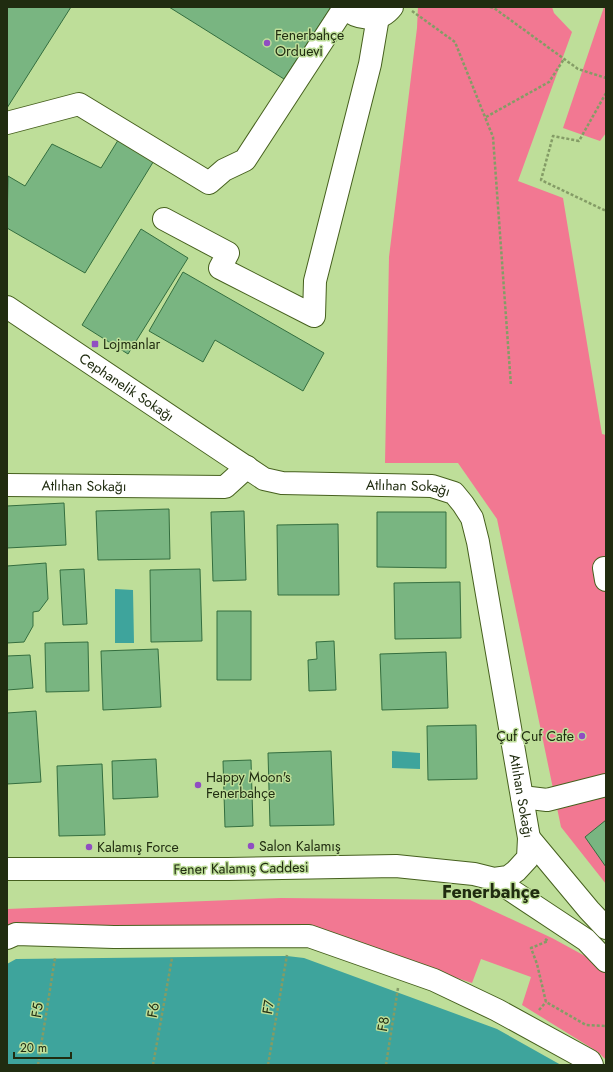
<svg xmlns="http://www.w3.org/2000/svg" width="613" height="1072" font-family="Jost,sans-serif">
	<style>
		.green { fill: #f27892 }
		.water { fill: #3ea49c }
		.building { fill: #79b581; stroke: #346e3f }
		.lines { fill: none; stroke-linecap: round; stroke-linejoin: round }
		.minor-casing { stroke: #46601e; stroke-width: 24 }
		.path { stroke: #849c66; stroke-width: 2.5; stroke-dasharray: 3 2; stroke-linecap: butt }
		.minor { stroke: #fff; stroke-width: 22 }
		.poi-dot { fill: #904dc2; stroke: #bede99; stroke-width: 1.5 }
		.labels { text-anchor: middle; stroke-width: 3; stroke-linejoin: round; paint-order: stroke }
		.poi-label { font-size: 14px; fill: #202c10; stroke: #bede99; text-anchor: start }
		.street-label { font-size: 14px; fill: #202c10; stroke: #bede99 }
		.district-label { font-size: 18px; font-weight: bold; fill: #202c10; stroke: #bede99 }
	</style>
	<rect width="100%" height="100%" fill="#bede99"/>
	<!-- green -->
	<path class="green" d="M418,7H552L554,13L572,32L518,181L563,198L602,434L606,435V884L561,827L497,519L458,463H385L389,257L417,28Z
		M604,7H606V133L600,141L563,128Z
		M281,898L470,900L552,938L596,962L606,971V1060L598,1052L522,1005L531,977L481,959L472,983L349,942L7,930V909Z"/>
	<!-- water -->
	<path class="water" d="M115,589L133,590L134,643H115Z
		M392,751L420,753V769L392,768Z
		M287,956L304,958L497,1029L561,1065H7V964L16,959Z"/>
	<!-- building -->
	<path class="building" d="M7,7H71L7,108Z
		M169,7H331L284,79Z
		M120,137L155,159L85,273L7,228L8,176L25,186L52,144L101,168Z
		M141,229L188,258L128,354L82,325Z
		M183,272L324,353L303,391L215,340L203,362L149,331Z
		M64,503L66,545L7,548V506Z
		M169,509L170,559L98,560L96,511Z
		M244,511L246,580L213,581L211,512Z
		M377,512H446V568L377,567Z
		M338,524L339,595H278L277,525Z
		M46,563L48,599L39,611L33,612V626L24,642L7,643V566Z
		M84,569L87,624L63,625L60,570Z
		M200,569L202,641L151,642L150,570Z
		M460,582L461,638L395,639L394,583Z
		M217,611H251V680H217Z
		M334,641L336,690L309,691L308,660L317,659L316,642Z
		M88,642L89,691L46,692L45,643Z
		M158,649L161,707L103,710L101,651Z
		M446,652L448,708L382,710L380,654Z
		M30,655L33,688L7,690V656Z
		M36,711L41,782L7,784V713Z
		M476,725L477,779L428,780L427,726Z
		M331,751L334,825L270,826L268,753Z
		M156,759L158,797L113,799L112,761Z
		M251,760L253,826L225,827L223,761Z
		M102,764L105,835L59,836L57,766Z
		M606,820V867L585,837Z"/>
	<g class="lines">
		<defs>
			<g id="minor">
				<path d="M343,7C356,19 379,24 392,7"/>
				<path d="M7,123L79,104L209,183L224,170L245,160L344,8"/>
				<path d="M164,219L228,253L220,268L314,316L315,281L370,64L378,17"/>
				<path id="s1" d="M7,307L264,479L282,483L432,486L454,493L463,504L472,518L478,542L529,838L528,858L516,871L508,877L494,879L474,874L396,866L228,869H7"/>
				<path id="s2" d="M7,485L225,487L247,467"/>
				<path d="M604,568L606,580"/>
				<path d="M522,797L547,800L606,785"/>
				<path d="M529,838L589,910L606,928"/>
				<path d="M494,879L586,940L606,961"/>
				<path d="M7,938L16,934L114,937L309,936L434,980L497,1010L590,1061L592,1065"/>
			</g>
		</defs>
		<!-- minor casing -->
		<use href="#minor" class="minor-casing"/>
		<!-- path -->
		<path class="path" d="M490,7L494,8L578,69L606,78
			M412,11L455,42L493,137L511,386
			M606,93L579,141L553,136L541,180L606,211
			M486,117L549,82L564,59
			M545,939L548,941L531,948L537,964L546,1002L586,1025L606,1026
			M539,1010L546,1002
			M38,1065L55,958
			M153,1065L172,958
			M268,1065L287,955
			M386,1065L398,988"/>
		<!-- minor -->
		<use href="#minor" class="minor"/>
	</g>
	<!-- markers -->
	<g class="poi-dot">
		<circle cx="267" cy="43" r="4"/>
		<rect x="91" y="340" width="8" height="8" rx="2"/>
		<circle cx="582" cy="736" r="4"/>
		<circle cx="198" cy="785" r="4"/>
		<circle cx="251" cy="846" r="4"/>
		<circle cx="89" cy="847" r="4"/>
	</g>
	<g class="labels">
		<!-- poi labels -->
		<g class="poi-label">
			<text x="275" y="40">Fenerbahçe<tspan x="275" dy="16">Orduevi</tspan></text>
			<text x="103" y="349">Lojmanlar</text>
			<text x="574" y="741" text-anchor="end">Çuf Çuf Cafe</text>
			<text x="206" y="782">Happy Moon's<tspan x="206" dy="16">Fenerbahçe</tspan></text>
			<text x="259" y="851">Salon Kalamış</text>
			<text x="97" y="852">Kalamış Force</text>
		</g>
		<!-- street labels -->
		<g class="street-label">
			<text dy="5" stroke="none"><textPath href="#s1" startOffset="144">Cephanelik Sokağı</textPath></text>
			<text dy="5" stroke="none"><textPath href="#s2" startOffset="77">Atlıhan Sokağı</textPath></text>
			<text dy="5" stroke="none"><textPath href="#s1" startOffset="454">Atlıhan Sokağı</textPath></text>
			<text dy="5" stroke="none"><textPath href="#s1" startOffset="814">Atlıhan Sokağı</textPath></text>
			<text transform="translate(241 868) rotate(-1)" y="5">Fener Kalamış Caddesi</text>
			<text transform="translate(268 1007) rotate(-80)" y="5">F7</text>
			<text transform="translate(37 1010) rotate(-81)" y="5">F5</text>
			<text transform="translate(153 1010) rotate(-80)" y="5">F6</text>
			<text transform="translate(383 1024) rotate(-81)" y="5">F8</text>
		</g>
		<!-- district labels -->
		<g class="district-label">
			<text x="491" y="898">Fenerbahçe</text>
		</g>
	</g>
	<!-- border -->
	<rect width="613" height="1072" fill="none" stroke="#202c10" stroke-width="16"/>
	<!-- scale -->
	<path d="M14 1052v6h57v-6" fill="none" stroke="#202c10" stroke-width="2"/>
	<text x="20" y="1052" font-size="12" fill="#202c10" stroke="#bede99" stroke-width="3" paint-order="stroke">20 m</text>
</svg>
